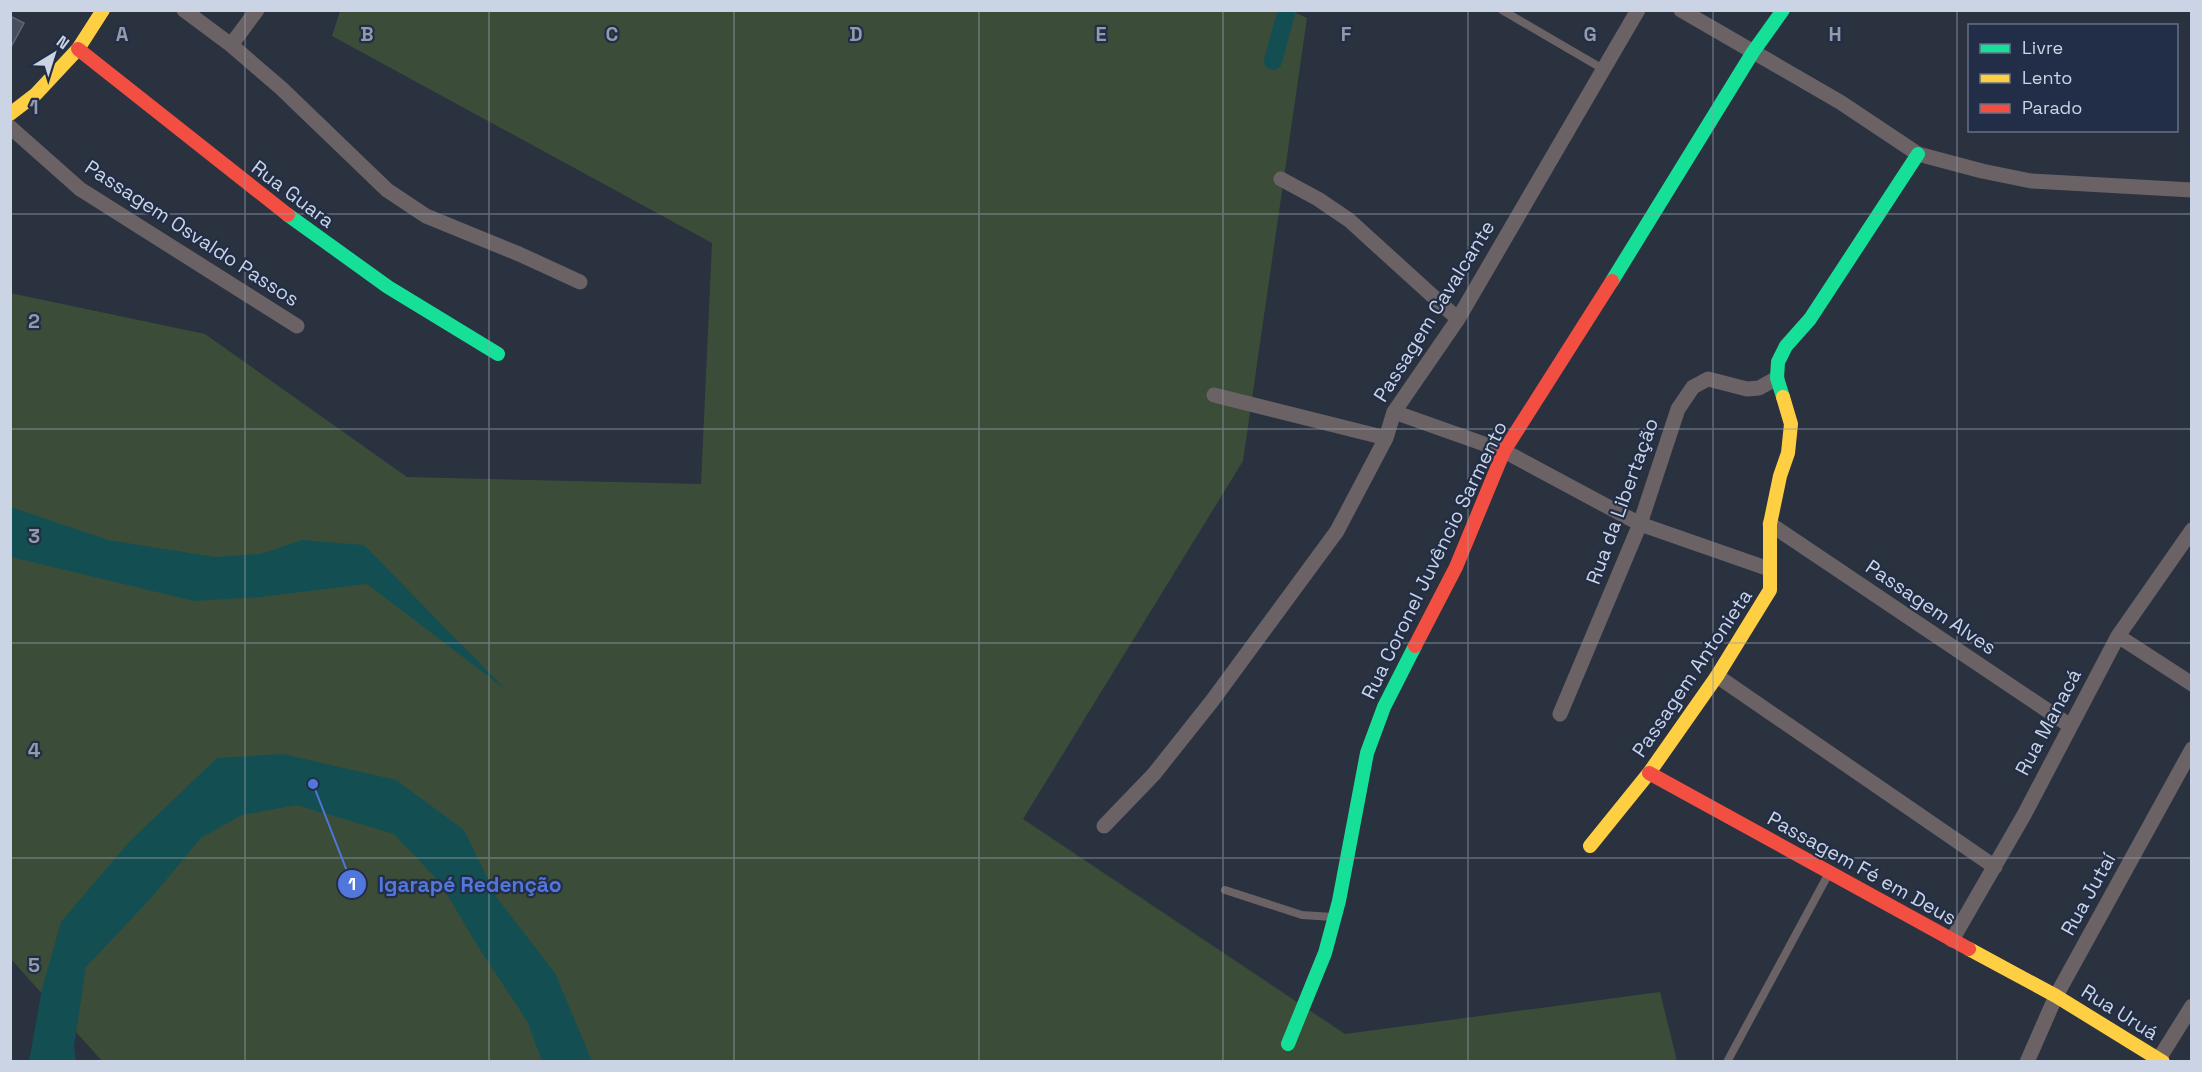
<svg xmlns="http://www.w3.org/2000/svg" width="2202" height="1072" font-family="'Space Grotesk',sans-serif">
	<style>
		.green { fill: #3b4d39 }
		.water { fill: #134f52 }
		.lines { fill: none; stroke-linecap: round; stroke-linejoin: round }
		.canal { stroke: #134f52; stroke-width: 18 }
		.building { fill: #464e5d; stroke: #616773; stroke-width: 1.5 }
		.lane { stroke: #6a6264; stroke-width: 8 }
		.street { stroke: #6a6264; stroke-width: 15 }
		.fast { stroke: #16e098; stroke-width: 14 }
		.slow { stroke: #ffcf43; stroke-width: 14 }
		.jam { stroke: #f24e42; stroke-width: 14 }
		.grid { fill: none; stroke: #939baa; stroke-width: 1.5; stroke-opacity: 0.55 }
		.labels { text-anchor: middle; stroke-width: 4.5; stroke-linejoin: round; paint-order: stroke }
		.street-label { font-size: 20px; fill: #cbd4e4; stroke: #222e47 }
		.grid-label { font-size: 20px; text-anchor: middle; font-weight: bold; fill: #939baa; stroke: #222e47; stroke-width: 4.5; stroke-linejoin: round; paint-order: stroke }
		.leader { fill: none; stroke: #5176dc; stroke-width: 2 }
		.callout-dot { fill: #5176dc; stroke: #222e47; stroke-width: 2 }
		.mark-label { font-size: 18px; text-anchor: middle; font-weight: bold; fill: #fff }
		.callout-label { font-size: 21px; text-anchor: middle; font-weight: bold; fill: #5176dc; stroke: #222e47; stroke-width: 4.5; stroke-linejoin: round; paint-order: stroke }
	</style>
	<rect width="100%" height="100%" fill="#2a313f"/>
	<!-- green -->
	<path class="green" d="M340,11H1292L1307,18L1243,461L1023,819L1345,1034L1660,992L1677,1061H102L11,959L10,293L205,334L407,477L701,484L712,243L332,36Z"/>
	<!-- water -->
	<path class="water" d="M11,507L108,540L215,557L261,554L302,540L364,545L505,689L367,584L261,597L194,601L11,557Z
		M283,754L396,780L464,830L497,898L555,973L592,1061H542L527,1021L477,945L441,884L394,834L297,805L242,815L201,838L151,898L86,967L74,1046L76,1061H29L42,989L61,922L129,842L217,758Z"/>
	<g class="lines">
		<!-- canal -->
		<path class="canal" d="M1273,61L1287,10"/>
	</g>
	<!-- building -->
	<path class="building" d="M10,16L24,23L11,47H10Z"/>
	<g class="lines">
		<!-- lane -->
		<path class="lane" d="M1502,10L1603,69
			M1225,890L1302,915L1333,917
			M1727,1062L1829,873"/>
		<!-- street -->
		<path class="street" d="M184,10L231,45L281,88L387,190L426,216L519,254L580,282
			M1681,10L1840,102L1918,154L1982,171L2031,181L2192,190
			M231,45L257,10
			M10,127L80,189L297,326
			M1281,179L1318,199L1349,220L1458,319
			M1214,395L1386,438
			M1394,412L1504,451L1640,524L1769,569
			M1770,524L2069,725
			M2118,636L2192,684
			M1717,676L1995,867
			M1560,714L1640,524L1678,409L1693,387L1708,379L1747,389L1759,388L1777,378
			M1104,826L1154,774L1212,701L1337,531L1386,438L1394,412L1458,319L1638,10
			M1952,940L2024,815L2118,636L2192,530
			M2027,1062L2056,996L2192,749
			M2157,1062L2192,1006"/>
		<!-- fast -->
		<path class="fast" d="M288,215L388,287L498,354
			M1612,281L1753,52L1783,10
			M1783,397L1777,378L1778,362L1786,346L1810,319L1918,154
			M1288,1044L1325,953L1339,901L1367,753L1384,707L1415,646"/>
		<!-- slow -->
		<path class="slow" d="M10,114L36,94L78,49L103,10
			M1590,846L1649,773L1717,676L1770,590V524L1780,476L1788,453L1791,424L1783,397
			M1969,949L2056,996L2163,1062"/>
		<!-- jam -->
		<path class="jam" d="M78,49L288,215
			M1415,646L1456,567L1504,451L1612,281
			M1649,773L1969,949"/>
	</g>
	<!-- grid -->
	<path class="grid" d="M245,10V1062M489,10V1062M734,10V1062M979,10V1062M1223,10V1062M1468,10V1062M1713,10V1062M1957,10V1062M10,214H2192M10,429H2192M10,643H2192M10,858H2192"/>
	<g class="labels">
		<!-- street labels -->
		<g class="street-label">
			<text transform="translate(293 194) rotate(37)" y="7">Rua Guara</text>
			<text transform="translate(192 233) rotate(33)" y="7">Passagem Osvaldo Passos</text>
			<text transform="translate(1434 311) rotate(-58)" y="7">Passagem Cavalcante</text>
			<text transform="translate(1622 501) rotate(-70)" y="7">Rua da Libertação</text>
			<text transform="translate(1434 560) rotate(-64)" y="7">Rua Coronel Juvêncio Sarmento</text>
			<text transform="translate(1931 607) rotate(34)" y="7">Passagem Alves</text>
			<text transform="translate(1692 673) rotate(-56)" y="7">Passagem Antonieta</text>
			<text transform="translate(2048 722) rotate(-62)" y="7">Rua Manacá</text>
			<text transform="translate(1862 868) rotate(29)" y="7">Passagem Fé em Deus</text>
			<text transform="translate(2088 894) rotate(-61)" y="7">Rua Jutaí</text>
			<text transform="translate(2120 1012) rotate(32)" y="7">Rua Uruá</text>
		</g>
	</g>
	<g class="grid-label">
		<text x="122" y="41">A</text>
		<text x="367" y="41">B</text>
		<text x="612" y="41">C</text>
		<text x="856" y="41">D</text>
		<text x="1101" y="41">E</text>
		<text x="1346" y="41">F</text>
		<text x="1590" y="41">G</text>
		<text x="1835" y="41">H</text>
		<text x="34" y="114">1</text>
		<text x="34" y="328">2</text>
		<text x="34" y="543">3</text>
		<text x="34" y="757">4</text>
		<text x="34" y="972">5</text>
	</g>
	<!-- callouts -->
	<path class="leader" d="M313 784L352 884"/>
	<g class="callout-dot">
		<circle cx="313" cy="784" r="6"/>
		<circle cx="352" cy="884" r="15"/>
	</g>
	<g class="mark-label">
		<text x="352" y="890">1</text>
	</g>
	<g class="callout-label">
		<text x="470" y="892">Igarapé Redenção</text>
	</g>
	<!-- border -->
	<rect width="2202" height="1072" fill="none" stroke="#cbd4e4" stroke-width="24"/>
	<!-- legend -->
	<rect x="1968" y="24" width="210" height="108" fill="#222e47" stroke="#667086" stroke-width="1.5"/>
	<rect x="1980" y="44" width="30" height="9" fill="#16e098" stroke="#667086" stroke-width="1.5"/>
	<text x="2022" y="54" font-size="18" fill="#cbd4e4">Livre</text>
	<rect x="1980" y="74" width="30" height="9" fill="#ffcf43" stroke="#667086" stroke-width="1.5"/>
	<text x="2022" y="84" font-size="18" fill="#cbd4e4">Lento</text>
	<rect x="1980" y="104" width="30" height="9" fill="#f24e42" stroke="#667086" stroke-width="1.5"/>
	<text x="2022" y="114" font-size="18" fill="#cbd4e4">Parado</text>
	<!-- north arrow -->
	<g transform="translate(54 54) rotate(38)" stroke="#222e47" stroke-width="4.5" paint-order="stroke">
	<path d="M0-4.5L10 22L0 15L-10 22Z" fill="#cbd4e4"/>
	<text y="-9" font-size="16" font-weight="bold" text-anchor="middle" fill="#cbd4e4">N</text>
	</g>
</svg>
